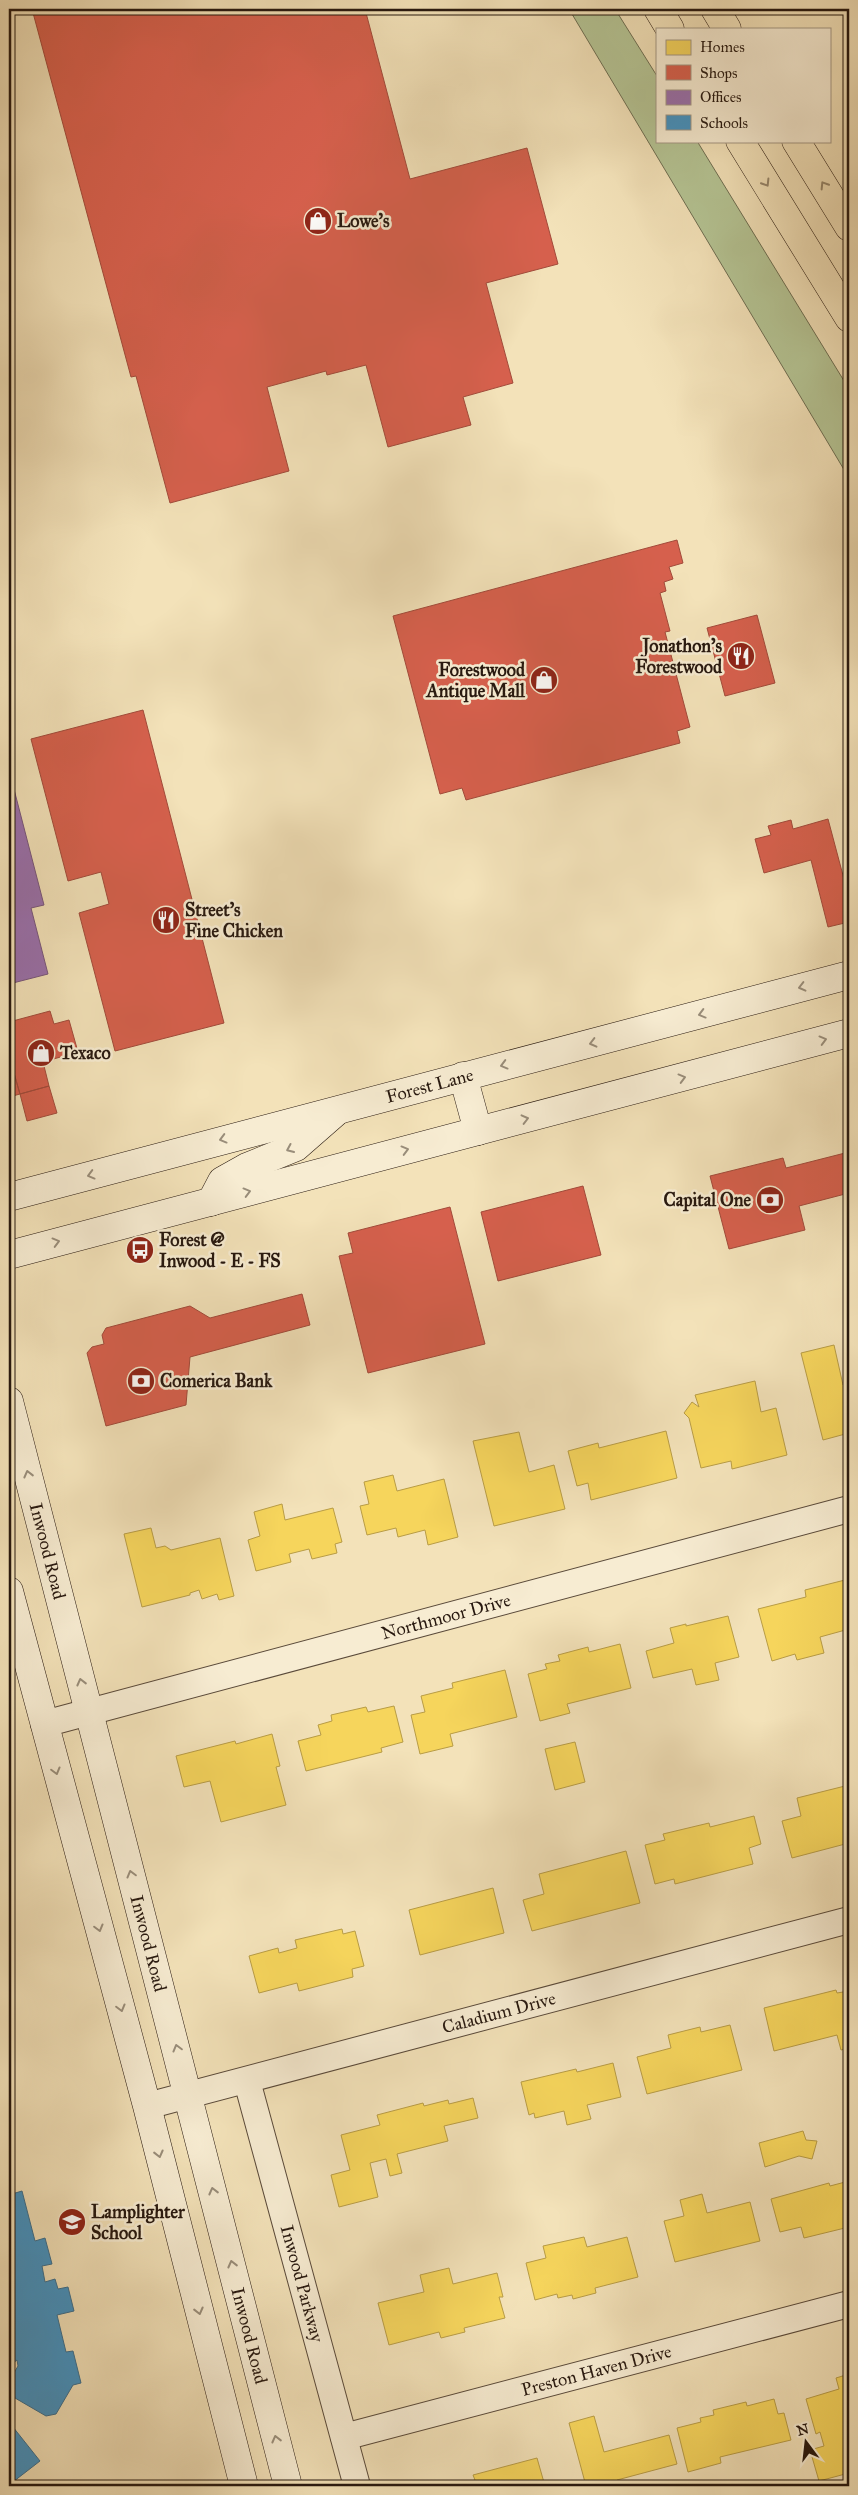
<svg xmlns="http://www.w3.org/2000/svg" width="858" height="2495" font-family="'IM FELL Great Primer',serif">
	<style>
		.grass { fill: #b5c494; stroke: #6e6e52 }
		.homes { fill: #f6d55c; stroke: #b89c45 }
		.shops { fill: #d6604d; stroke: #a24a3a }
		.offices { fill: #9970ab; stroke: #77567c }
		.schools { fill: #4393c3; stroke: #3b6e8d }
		.lines { fill: none; stroke-linecap: round; stroke-linejoin: round }
		.minor-casing { stroke: #5a4a3a; stroke-width: 28 }
		.secondary-casing { stroke: #27180f; stroke-width: 29 }
		.motorway-casing { stroke: #27180f; stroke-width: 29 }
		.minor { stroke: #f7ecd2; stroke-width: 26 }
		.secondary { stroke: #f7ecd2; stroke-width: 28 }
		.motorway { stroke: #f3e2b9; stroke-width: 28 }
		.oneway { stroke: #97876c }
		.oneway2 { stroke: #998d7a }
		.labels { text-anchor: middle; stroke-width: 5; stroke-linejoin: round; paint-order: stroke }
		.poi-label { font-size: 18px; font-weight: bold; fill: #27180f; stroke: #f7ecd2; text-anchor: start }
		.street-label { font-size: 18px; fill: #27180f; stroke: #f7ecd2 }
	</style>
	<rect width="100%" height="100%" fill="#f3e2b9"/>
	<filter id="stains"><feTurbulence type="fractalNoise" baseFrequency=".004" numOctaves="4"/><feColorMatrix values="0 0 0 0 .2 0 0 0 0 .09 0 0 0 0 .02 0 0 0 .5 -.17"/></filter>
	<radialGradient id="worn" r=".72"><stop offset=".6" stop-color="#630" stop-opacity="0"/><stop offset="1" stop-color="#630" stop-opacity=".3"/></radialGradient>
	<!-- grass -->
	<path class="grass" d="M569,9H615L657,76V141H697L849,389V478Z"/>
	<!-- homes -->
	<path class="homes" d="M834,1345L843,1385L849,1383V1433L823,1440L801,1353Z
		M755,1381L761,1412L776,1408L787,1455L732,1469L731,1461L701,1468L689,1418L684,1413L692,1402L699,1407L695,1395Z
		M666,1431L677,1478L591,1500L588,1483L577,1486L568,1451L598,1443L599,1448Z
		M519,1432L529,1472L554,1465L565,1509L494,1526L473,1441Z
		M393,1475L397,1491L444,1479L458,1537L428,1545L425,1530L398,1537L396,1528L367,1535L360,1506L369,1504L364,1482Z
		M282,1504L285,1520L333,1508L342,1542L335,1544L337,1553L312,1559L309,1549L289,1554L291,1562L256,1571L248,1540L260,1536L254,1512Z
		M151,1528L156,1548L165,1546L171,1550L220,1538L234,1596L219,1600L217,1594L202,1599L199,1590L190,1593V1595L142,1607L124,1534Z
		M849,1579V1629L820,1637L824,1653L797,1660L795,1654L772,1661L758,1609L806,1597L805,1590Z
		M728,1616L739,1657L715,1663L719,1680L696,1685L692,1669L653,1678L646,1651L674,1643L670,1628L686,1624V1626Z
		M620,1644L631,1688L567,1704L570,1713L540,1721L528,1674L547,1669L545,1664L560,1661L558,1655L588,1647L589,1652Z
		M505,1670L517,1717L450,1734L453,1746L420,1754L411,1715L425,1712L421,1696L453,1688L452,1683Z
		M394,1706L403,1742L381,1748L382,1752L306,1771L298,1741L321,1735L318,1725L332,1721L331,1715L366,1707L368,1712Z
		M272,1734L280,1766L276,1767L286,1805L221,1822L210,1781L184,1787L176,1756L235,1741L236,1744Z
		M575,1742L585,1782L555,1790L545,1749Z
		M849,1785V1843L792,1858L782,1821L801,1816L797,1798Z
		M754,1816L761,1844L749,1848L753,1864L675,1884L674,1879L655,1884L645,1845L665,1840L663,1834L709,1823L710,1827Z
		M626,1851L640,1903L532,1931L523,1900L544,1894L539,1874Z
		M493,1888L504,1933L420,1955L409,1910Z
		M342,1929L343,1934L355,1931L364,1966L352,1969L353,1977L299,1991L297,1983L259,1993L249,1956L278,1948L279,1953L297,1948L295,1940Z
		M836,1990L837,1993L849,1991V2050V2048L841,2050L837,2035L774,2051L764,2008Z
		M730,2025L742,2070L647,2094L637,2057L671,2048L668,2035L700,2027L701,2032Z
		M613,2063L621,2097L587,2105L591,2119L567,2125L564,2111L535,2118L534,2113L529,2115L521,2082L576,2069L577,2072Z
		M473,2098L478,2118L444,2126L448,2141L397,2154L402,2173L390,2176L386,2159L370,2163L378,2197L339,2207L331,2175L350,2170L341,2135L380,2125L377,2115L423,2103L424,2106L448,2100L449,2104Z
		M803,2131L806,2140L817,2141L812,2159L799,2156L765,2167L759,2143Z
		M849,2181V2227L804,2238L801,2227L780,2232L771,2199L829,2183L830,2186Z
		M702,2194L707,2213L750,2202L760,2241L675,2262L664,2221L684,2216L680,2200Z
		M584,2237L587,2247L627,2237L638,2277L595,2288L596,2293L573,2299L572,2295L558,2298L557,2294L535,2300L526,2263L546,2258L543,2246Z
		M449,2268L453,2284L497,2273L503,2297H499L505,2318L464,2328L465,2332L441,2338L439,2332L389,2345L378,2303L424,2292L420,2275Z
		M849,2374V2473L819,2481L810,2450L824,2446L820,2432L816,2434L806,2399L839,2389L836,2378Z
		M774,2399L778,2414L784,2413L791,2440L720,2457L721,2463L688,2472L677,2428L701,2422L700,2418L714,2415L713,2410L746,2402L747,2406Z
		M594,2416L604,2452L669,2435L677,2464L617,2480L619,2486H586L569,2423Z
		M537,2458L545,2486H453L475,2480L473,2475Z"/>
	<!-- shops -->
	<path class="shops" d="M32,9H365L410,179L527,148L558,264L486,283L513,383L463,397L471,425L388,447L366,365L327,375L326,371L267,387L289,471L170,503L136,376L131,377Z
		M677,540L683,563L669,567L673,579L664,582L666,591L660,593L670,631L665,632L690,727L677,731L680,743L466,800L462,788L440,794L393,616Z
		M757,615L775,683L725,696L707,628Z
		M143,710L224,1023L115,1051L79,913L109,904L101,872L68,881L31,739Z
		M828,819L849,898V922L828,927L811,860L764,873L755,839L771,835L768,826L791,820L793,829Z
		M50,1011L54,1024L69,1020L78,1052L43,1062L49,1086L20,1094L9,1055V1022Z
		M10,1060L20,1094L9,1097V1061Z
		M49,1086L57,1113L27,1121L20,1094Z
		M849,1152V1193L799,1206L805,1230L729,1249L710,1176L783,1158L786,1168Z
		M583,1186L601,1255L498,1281L481,1212Z
		M450,1207L485,1344L368,1373L339,1256L353,1253L348,1233Z
		M302,1294L310,1325L190,1357L186,1405L106,1426L87,1353L92,1347L104,1344L102,1335L106,1328L190,1306L210,1318Z"/>
	<!-- offices -->
	<path class="offices" d="M9,770L44,905L31,908L48,974L9,984Z"/>
	<!-- schools -->
	<path class="schools" d="M9,2181L12,2194L22,2191L35,2241L45,2238L52,2264L42,2266L45,2282L55,2279L58,2289L68,2287L74,2311L57,2315L66,2352L73,2351L81,2383L73,2385L56,2414L46,2416L15,2398L11,2378L18,2366L17,2360L9,2366Z
		M9,2422L40,2461L9,2485Z"/>
	<g class="lines">
		<defs>
			<g id="minor">
				<path id="s1" d="M44,1724L849,1509"/>
				<path id="s2" d="M247,2081L357,2486"/>
				<path id="s3" d="M147,2106L849,1920"/>
				<path id="s4" d="M344,2437L849,2304"/>
			</g>
			<g id="secondary">
				<path d="M463,1076L478,1131"/>
				<path id="s5" d="M9,1197L849,975"/>
				<path d="M211,1202L222,1181L247,1167L296,1147L336,1112"/>
				<path d="M9,1255L849,1033"/>
				<path id="s6" d="M9,1401L288,2486"/>
				<path d="M9,1591L147,2106L244,2486"/>
			</g>
			<path id="motorway" d="M658,9L670,29
				M715,9L727,29
				M740,141L849,318
				M796,141L849,227"/>
		</defs>
		<!-- minor casing -->
		<use href="#minor" class="minor-casing"/>
		<!-- secondary casing -->
		<use href="#secondary" class="secondary-casing"/>
		<!-- motorway casing -->
		<use href="#motorway" class="motorway-casing"/>
		<!-- minor -->
		<use href="#minor" class="minor"/>
		<!-- secondary -->
		<use href="#secondary" class="secondary"/>
		<!-- motorway -->
		<use href="#motorway" class="motorway"/>
	</g>
	<!-- one-way arrows -->
	<defs><path id="oneway-chevron" d="M-2-3.5L2.5 0L-2 3.5" fill="none" stroke-width="1.6" stroke-linecap="round" stroke-linejoin="round" transform="scale(1.25)"/></defs>
	<g class="oneway">
		<use href="#oneway-chevron" transform="translate(766 183) rotate(58)"/>
		<use href="#oneway-chevron" transform="translate(824 185) rotate(-122)"/>
	</g>
	<g class="oneway2">
		<use href="#oneway-chevron" transform="translate(802 987) rotate(166)"/>
		<use href="#oneway-chevron" transform="translate(702 1014) rotate(165)"/>
		<use href="#oneway-chevron" transform="translate(823 1040) rotate(-15)"/>
		<use href="#oneway-chevron" transform="translate(593 1043) rotate(166)"/>
		<use href="#oneway-chevron" transform="translate(504 1065) rotate(165)"/>
		<use href="#oneway-chevron" transform="translate(682 1078) rotate(-15)"/>
		<use href="#oneway-chevron" transform="translate(525 1119) rotate(-14)"/>
		<use href="#oneway-chevron" transform="translate(223 1139) rotate(165)"/>
		<use href="#oneway-chevron" transform="translate(290 1149) rotate(156)"/>
		<use href="#oneway-chevron" transform="translate(405 1150) rotate(-15)"/>
		<use href="#oneway-chevron" transform="translate(91 1175) rotate(165)"/>
		<use href="#oneway-chevron" transform="translate(247 1192) rotate(-15)"/>
		<use href="#oneway-chevron" transform="translate(56 1242) rotate(-15)"/>
		<use href="#oneway-chevron" transform="translate(28 1474) rotate(-104)"/>
		<use href="#oneway-chevron" transform="translate(81 1682) rotate(-104)"/>
		<use href="#oneway-chevron" transform="translate(56 1771) rotate(75)"/>
		<use href="#oneway-chevron" transform="translate(131 1874) rotate(-105)"/>
		<use href="#oneway-chevron" transform="translate(99 1928) rotate(75)"/>
		<use href="#oneway-chevron" transform="translate(121 2008) rotate(75)"/>
		<use href="#oneway-chevron" transform="translate(177 2048) rotate(-105)"/>
		<use href="#oneway-chevron" transform="translate(159 2154) rotate(76)"/>
		<use href="#oneway-chevron" transform="translate(213 2191) rotate(-104)"/>
		<use href="#oneway-chevron" transform="translate(232 2264) rotate(-104)"/>
		<use href="#oneway-chevron" transform="translate(199 2311) rotate(76)"/>
		<use href="#oneway-chevron" transform="translate(276 2439) rotate(-104)"/>
	</g>
	<!-- icons -->
	<defs>
		<symbol id="shop-disc" viewBox="-11 -11 22 22"><circle r="9.5" fill="#8f2418" stroke="#f7ecd2"/><path d="M-5-2.5h2.3a2.7 3.5 0 0 1 5.4 0H5L5.5 6h-11ZM-1.5-2.5h3a1.5 2.3 0 0 0-3 0Z" fill="#fff"/></symbol>
		<symbol id="restaurant-disc" viewBox="-11 -11 22 22"><circle r="9.5" fill="#8f2418" stroke="#f7ecd2"/><path d="M-5-6h1v4h1v-4h1v4h1v-4h1v5L-1.5 .5V6h-2V.5L-5-1ZM5-6V6H3V1.5H1.5Q1.5-4 5-6Z" fill="#fff"/></symbol>
		<symbol id="bank-disc" viewBox="-11 -11 22 22"><circle r="9.5" fill="#8f2418" stroke="#f7ecd2"/><path d="M-6-4H6V4H-6ZM0-2.3a2.3 2.3 0 1 0 0 4.6a2.3 2.3 0 1 0 0-4.6Z" fill="#fff"/></symbol>
		<symbol id="bus-disc" viewBox="-11 -11 22 22"><circle r="9.5" fill="#8f2418" stroke="#f7ecd2"/><path d="M-5-6H5V4H4V6H2V4H-2V6H-4V4H-5ZM-3.5-4V0h7V-4ZM-3.5 1.2v1.5H-2V1.2ZM2 1.2v1.5H3.5V1.2Z" fill="#fff"/></symbol>
		<symbol id="school-disc" viewBox="-11 -11 22 22"><circle r="9.5" fill="#8f2418" stroke="#f7ecd2"/><path d="M0-5L7-2L0 1L-7-2ZM-4 1L0 2.5L4 1V4Q0 6-4 4Z" fill="#fff"/></symbol>
	</defs>
	<g fill-rule="evenodd">
		<use href="#shop-disc" x="302" y="205" width="32" height="32"/>
		<use href="#restaurant-disc" x="725" y="640" width="32" height="32"/>
		<use href="#shop-disc" x="528" y="664" width="32" height="32"/>
		<use href="#restaurant-disc" x="150" y="904" width="32" height="32"/>
		<use href="#shop-disc" x="25" y="1037" width="32" height="32"/>
		<use href="#bank-disc" x="754" y="1184" width="32" height="32"/>
		<use href="#bus-disc" x="124" y="1234" width="32" height="32"/>
		<use href="#bank-disc" x="125" y="1365" width="32" height="32"/>
		<use href="#school-disc" x="56" y="2206" width="32" height="32"/>
	</g>
	<g class="labels">
		<!-- poi labels -->
		<g class="poi-label">
			<text x="337" y="227">Lowe's</text>
			<text x="722" y="652" text-anchor="end">Jonathon's<tspan x="722" dy="21">Forestwood</tspan></text>
			<text x="525" y="676" text-anchor="end">Forestwood<tspan x="525" dy="21">Antique Mall</tspan></text>
			<text x="185" y="916">Street's<tspan x="185" dy="21">Fine Chicken</tspan></text>
			<text x="60" y="1059">Texaco</text>
			<text x="751" y="1206" text-anchor="end">Capital One</text>
			<text x="159" y="1246">Forest @<tspan x="159" dy="21">Inwood - E - FS</tspan></text>
			<text x="160" y="1387">Comerica Bank</text>
			<text x="91" y="2218">Lamplighter<tspan x="91" dy="21">School</tspan></text>
		</g>
		<!-- street labels -->
		<g class="street-label">
			<text dy="6" stroke="none"><textPath href="#s5" startOffset="435">Forest Lane</textPath></text>
			<text dy="6" stroke="none"><textPath href="#s6" startOffset="155">Inwood Road</textPath></text>
			<text dy="6" stroke="none"><textPath href="#s1" startOffset="416">Northmoor Drive</textPath></text>
			<text dy="6" stroke="none"><textPath href="#s6" startOffset="560">Inwood Road</textPath></text>
			<text dy="6" stroke="none"><textPath href="#s3" startOffset="364">Caladium Drive</textPath></text>
			<text dy="6" stroke="none"><textPath href="#s2" startOffset="210">Inwood Parkway</textPath></text>
			<text dy="6" stroke="none"><textPath href="#s6" startOffset="965">Inwood Road</textPath></text>
			<text dy="6" stroke="none"><textPath href="#s4" startOffset="261">Preston Haven Drive</textPath></text>
		</g>
	</g>
	<!-- margin -->
	<rect width="858" height="2495" fill="none" stroke="#f3e2b9" stroke-width="30"/>
	<rect x="10" y="10" width="838" height="2475" fill="none" stroke="#27180f" stroke-width="2.5"/>
	<rect x="15" y="15" width="828" height="2465" fill="none" stroke="#27180f"/>
	<!-- legend -->
	<rect x="656" y="28" width="175" height="115" fill="#f7ecd2" stroke="#a49784"/>
	<rect x="666" y="40" width="25" height="15" fill="#f6d55c" stroke="#a49784"/>
	<text x="700" y="52" font-size="15" fill="#27180f">Homes</text>
	<rect x="666" y="65" width="25" height="15" fill="#d6604d" stroke="#a49784"/>
	<text x="700" y="78" font-size="15" fill="#27180f">Shops</text>
	<rect x="666" y="90" width="25" height="15" fill="#9970ab" stroke="#a49784"/>
	<text x="700" y="102" font-size="15" fill="#27180f">Offices</text>
	<rect x="666" y="115" width="25" height="15" fill="#4393c3" stroke="#a49784"/>
	<text x="700" y="128" font-size="15" fill="#27180f">Schools</text>
	<!-- north arrow -->
	<g transform="translate(806 2442) rotate(345)" stroke="#f7ecd2" stroke-width="4" paint-order="stroke">
	<path d="M0-4L9 19L0 12L-9 19Z" fill="#27180f"/>
	<text y="-8" font-size="14" font-weight="bold" text-anchor="middle" fill="#27180f">N</text>
	</g>
	<rect width="100%" height="100%" filter="url(#stains)"/>
	<rect width="100%" height="100%" fill="url(#worn)"/>
</svg>
